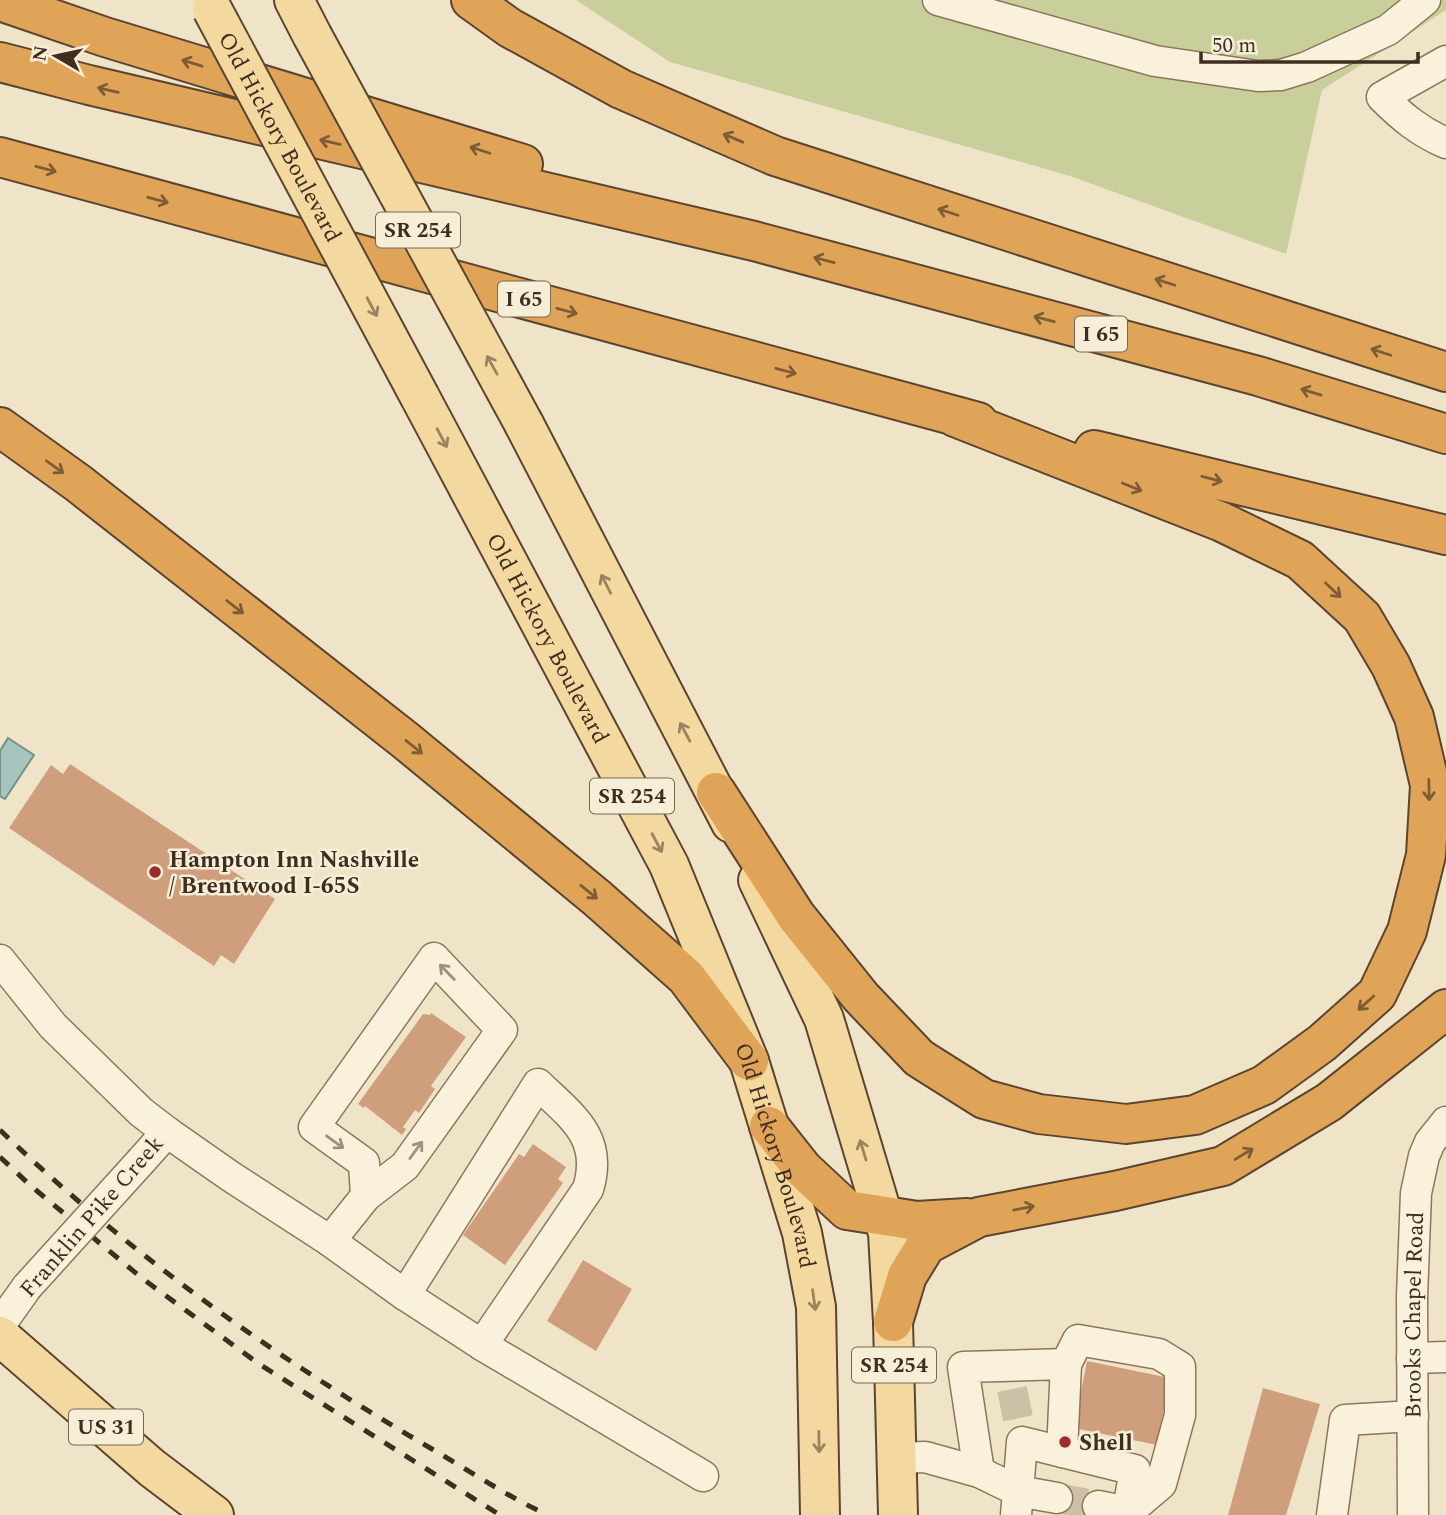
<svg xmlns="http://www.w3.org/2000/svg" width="1446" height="1515" font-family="Spectral,serif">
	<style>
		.green { fill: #c9cf9b }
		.water { fill: #a9c4bc; stroke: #6f938a; stroke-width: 2 }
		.building { fill: #cf9f7d }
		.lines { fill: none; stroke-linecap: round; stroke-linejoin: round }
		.minor-tunnel { stroke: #ccc0a6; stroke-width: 30; stroke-dasharray: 30 15; stroke-linecap: butt }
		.minor-casing { stroke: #8d765c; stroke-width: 33 }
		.major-casing { stroke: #5b4430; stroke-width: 42 }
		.highway-casing { stroke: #5b4430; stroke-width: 42 }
		.minor { stroke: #faf1dc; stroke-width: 30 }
		.major { stroke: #f3d9a0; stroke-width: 38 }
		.highway { stroke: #e0a458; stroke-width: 38 }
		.rail { stroke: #3d2e20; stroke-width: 5; stroke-dasharray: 12 12; stroke-linecap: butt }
		.minor-bridge-casing { stroke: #8d765c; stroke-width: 33; stroke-linecap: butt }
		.major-bridge-casing { stroke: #5b4430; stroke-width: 42; stroke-linecap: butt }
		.minor-bridge { stroke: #faf1dc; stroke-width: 30 }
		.major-bridge { stroke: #f3d9a0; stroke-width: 38 }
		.oneway { stroke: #7e5d36 }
		.oneway2 { stroke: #988460 }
		.oneway3 { stroke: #9c907e }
		.poi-dot { fill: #9e2a2b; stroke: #f7eed8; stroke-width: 2.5 }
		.labels { text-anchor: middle; stroke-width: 5; stroke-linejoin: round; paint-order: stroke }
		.shield { fill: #f7eed8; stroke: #756857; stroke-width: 2 }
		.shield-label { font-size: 21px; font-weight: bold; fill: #3d2e20 }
		.street-label { font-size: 23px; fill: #3d2e20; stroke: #f7eed8 }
		.poi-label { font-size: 23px; font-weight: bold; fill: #3d2e20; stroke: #f7eed8; text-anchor: start }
	</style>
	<rect width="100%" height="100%" fill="#f0e4c8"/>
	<!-- green -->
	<path class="green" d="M576,0H1446V10L1322,90L1286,254L1070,176L670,62Z"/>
	<!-- water -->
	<path class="water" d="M8,738L34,755L5,799L0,796V751Z"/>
	<!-- building -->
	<path class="building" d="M70,764L275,899L234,964L221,955L214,966L9,828L51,765L63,774Z
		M431,1013L466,1037L431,1086L435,1089L419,1113L415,1110L403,1127L406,1129L402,1135L365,1106L364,1108L358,1104L423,1014L430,1015Z
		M533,1144L566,1167L558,1179L563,1183L505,1265L463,1235L519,1154L524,1157Z
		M583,1260L632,1289L596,1351L547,1321Z
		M1087,1361L1170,1378L1157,1445L1074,1428Z
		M1263,1388L1320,1404L1286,1515H1228Z"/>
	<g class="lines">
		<!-- minor-tunnel -->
		<path class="minor-tunnel" d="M1012,1389L1020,1428
			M1057,1498L1098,1506"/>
		<defs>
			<g id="minor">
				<path d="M938,0L1155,61L1258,76L1281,75L1307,67L1388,30L1425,0"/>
				<path d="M1446,61L1382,97C1402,117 1420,132 1446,143"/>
				<path d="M0,960L53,1026L141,1112L167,1132L142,1160"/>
				<path d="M167,1132L230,1176L330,1241L366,1196L405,1166L502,1030L434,958L314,1127L364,1163L366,1196"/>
				<path d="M330,1241L405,1295L538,1084C571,1116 604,1137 588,1189L482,1345L703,1476"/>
				<path d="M405,1295L482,1345"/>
				<path d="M0,1325L27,1287"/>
				<path d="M1412,1358L1446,1357"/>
				<path d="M1066,1364L1078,1340L1159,1354L1180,1367V1415L1161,1484L1128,1512L1098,1506"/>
				<path d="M897,1458L925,1457L979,1472L1018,1491L1016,1515"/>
				<path d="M979,1472L963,1367L1066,1364L1062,1452"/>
				<path d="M1057,1498L1018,1491L1022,1442L1135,1470L1127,1515"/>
				<path d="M1332,1515L1345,1420L1413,1416"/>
				<path id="s1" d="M1413,1515L1412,1297L1416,1193L1424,1156L1430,1142L1446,1122"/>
			</g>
			<g id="major">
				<path d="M294,0L312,35"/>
				<path id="s2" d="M420,397L669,865L749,1061L802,1233L816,1307L820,1515"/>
				<path d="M524,424L731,823"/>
				<path d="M758,880L824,1019L888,1233L893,1322L898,1515"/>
				<path d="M0,1336L152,1468L214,1515"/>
			</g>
			<path id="highway" d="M471,0L510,28L621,89L775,156L1446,372
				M0,1L105,37L523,164
				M0,62L89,85L754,241L1258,376L1446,434
				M0,157L978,422
				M0,427L78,483L405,740L597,898L686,977L749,1061
				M1094,450L1446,535
				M716,792L796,916L861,997L919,1058L984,1099L1039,1114L1126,1124L1195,1115L1264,1085L1322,1043L1377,994L1407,931L1426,855L1430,785L1414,717L1391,666L1362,617L1300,560L1222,522L955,417
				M769,1126L803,1169L847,1210L917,1221L967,1218
				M893,1322L907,1276L926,1245L979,1217L1115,1191L1223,1166L1329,1102L1446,1009"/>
		</defs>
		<!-- minor casing -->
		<use href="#minor" class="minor-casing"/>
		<!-- major casing -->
		<use href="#major" class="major-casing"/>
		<!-- highway casing -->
		<use href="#highway" class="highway-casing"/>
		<!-- minor -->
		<use href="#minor" class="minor"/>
		<!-- major -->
		<use href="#major" class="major"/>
		<!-- highway -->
		<use href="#highway" class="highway"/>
		<!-- rail -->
		<path class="rail" d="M0,1130C129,1254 277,1359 432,1449C470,1471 508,1497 548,1515
			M0,1157L31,1186L143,1279L259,1364L500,1515"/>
		<defs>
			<path id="minor-bridge" d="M27,1287L142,1160"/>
			<g id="major-bridge">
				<path id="s3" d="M212,9L420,397"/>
				<path d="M312,35L524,424"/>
			</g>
		</defs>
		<!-- minor-bridge casing -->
		<use href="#minor-bridge" class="minor-bridge-casing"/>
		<!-- major-bridge casing -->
		<use href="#major-bridge" class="major-bridge-casing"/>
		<!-- minor-bridge -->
		<use href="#minor-bridge" class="minor-bridge"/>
		<!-- major-bridge -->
		<use href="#major-bridge" class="major-bridge"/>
	</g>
	<!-- one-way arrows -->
	<defs><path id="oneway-shaft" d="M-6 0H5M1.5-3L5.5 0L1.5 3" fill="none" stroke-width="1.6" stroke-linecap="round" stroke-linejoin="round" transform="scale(1.75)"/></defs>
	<g class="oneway">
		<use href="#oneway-shaft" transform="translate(192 63) rotate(-163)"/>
		<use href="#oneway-shaft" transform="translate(108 90) rotate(-167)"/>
		<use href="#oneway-shaft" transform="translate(733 138) rotate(-157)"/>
		<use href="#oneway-shaft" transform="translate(330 142) rotate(-167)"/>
		<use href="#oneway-shaft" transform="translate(480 150) rotate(-162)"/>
		<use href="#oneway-shaft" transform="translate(46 169) rotate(15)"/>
		<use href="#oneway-shaft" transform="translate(158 200) rotate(15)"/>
		<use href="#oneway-shaft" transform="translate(948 212) rotate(-162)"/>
		<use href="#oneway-shaft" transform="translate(824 260) rotate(-165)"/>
		<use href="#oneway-shaft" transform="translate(1165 282) rotate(-162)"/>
		<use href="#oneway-shaft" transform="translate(567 311) rotate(15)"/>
		<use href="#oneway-shaft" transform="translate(1044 319) rotate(-165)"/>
		<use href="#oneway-shaft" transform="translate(1381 352) rotate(-162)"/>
		<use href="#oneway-shaft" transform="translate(786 371) rotate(15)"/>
		<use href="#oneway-shaft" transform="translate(1311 392) rotate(-163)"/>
		<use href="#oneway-shaft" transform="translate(55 467) rotate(36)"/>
		<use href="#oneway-shaft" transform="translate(1212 479) rotate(14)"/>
		<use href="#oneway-shaft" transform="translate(1132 487) rotate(22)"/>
		<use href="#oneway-shaft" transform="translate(1333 590) rotate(43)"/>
		<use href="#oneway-shaft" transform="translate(235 607) rotate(38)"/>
		<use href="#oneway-shaft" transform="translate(414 747) rotate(39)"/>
		<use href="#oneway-shaft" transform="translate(1429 790) rotate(89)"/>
		<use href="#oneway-shaft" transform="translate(589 892) rotate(39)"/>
		<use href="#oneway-shaft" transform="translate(1366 1003) rotate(138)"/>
		<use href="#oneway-shaft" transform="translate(1244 1154) rotate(-31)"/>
		<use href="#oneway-shaft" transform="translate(1024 1208) rotate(-11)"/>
	</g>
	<g class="oneway2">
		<use href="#oneway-shaft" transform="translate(372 307) rotate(62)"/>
		<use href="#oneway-shaft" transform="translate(492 365) rotate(-119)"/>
		<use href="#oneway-shaft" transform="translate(442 438) rotate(62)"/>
		<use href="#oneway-shaft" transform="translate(606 584) rotate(-117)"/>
		<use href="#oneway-shaft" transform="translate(685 732) rotate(-118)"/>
		<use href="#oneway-shaft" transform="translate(657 843) rotate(62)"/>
		<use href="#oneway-shaft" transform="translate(863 1150) rotate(-107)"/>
		<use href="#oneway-shaft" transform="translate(814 1300) rotate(82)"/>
		<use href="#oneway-shaft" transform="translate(819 1442) rotate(89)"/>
	</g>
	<g class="oneway3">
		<use href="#oneway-shaft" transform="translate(447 972) rotate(-134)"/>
		<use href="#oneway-shaft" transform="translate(335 1142) rotate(36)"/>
		<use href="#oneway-shaft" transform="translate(416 1150) rotate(-54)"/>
	</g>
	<!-- markers -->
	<g class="poi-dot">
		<circle cx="155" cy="872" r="7"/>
		<circle cx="1065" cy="1442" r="7"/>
	</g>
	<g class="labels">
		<!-- shield labels -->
		<g class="shield">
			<rect x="376" y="212.5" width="84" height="35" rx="5"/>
			<rect x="498" y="281.5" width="52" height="35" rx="5"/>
			<rect x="1075" y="316.5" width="52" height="35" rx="5"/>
			<rect x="590" y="778.5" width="84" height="35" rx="5"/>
			<rect x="852" y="1347.5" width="84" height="35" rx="5"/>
			<rect x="69" y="1409.5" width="74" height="35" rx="5"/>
		</g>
		<g class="shield-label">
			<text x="418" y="237">SR 254</text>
			<text x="524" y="306">I 65</text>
			<text x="1101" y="341">I 65</text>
			<text x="632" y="803">SR 254</text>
			<text x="894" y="1372">SR 254</text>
			<text x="106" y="1434">US 31</text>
		</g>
		<!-- street labels -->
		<g class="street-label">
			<text dy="8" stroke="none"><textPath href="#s3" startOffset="145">Old Hickory Boulevard</textPath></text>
			<text dy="8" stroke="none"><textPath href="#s2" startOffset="273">Old Hickory Boulevard</textPath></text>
			<text dy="8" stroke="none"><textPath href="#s2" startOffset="840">Old Hickory Boulevard</textPath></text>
			<text transform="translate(91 1216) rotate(-49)" y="8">Franklin Pike Creek</text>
			<text dy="8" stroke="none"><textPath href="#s1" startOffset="200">Brooks Chapel Road</textPath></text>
		</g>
		<!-- poi labels -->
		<g class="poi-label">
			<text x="169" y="867">Hampton Inn Nashville<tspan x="169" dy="26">/ Brentwood I-65S</tspan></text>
			<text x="1079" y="1450">Shell</text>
		</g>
	</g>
	<!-- north arrow -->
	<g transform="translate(56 56) rotate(279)" stroke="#f7eed8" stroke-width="5" paint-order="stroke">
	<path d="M0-5L12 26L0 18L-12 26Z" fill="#3d2e20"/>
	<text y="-10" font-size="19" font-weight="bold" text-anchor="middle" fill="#3d2e20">N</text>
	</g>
	<!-- scale -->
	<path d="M1201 52v10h217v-10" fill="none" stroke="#3d2e20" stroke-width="3.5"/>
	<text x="1212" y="52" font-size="21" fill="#3d2e20" stroke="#f7eed8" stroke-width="5" paint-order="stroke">50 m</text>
</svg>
